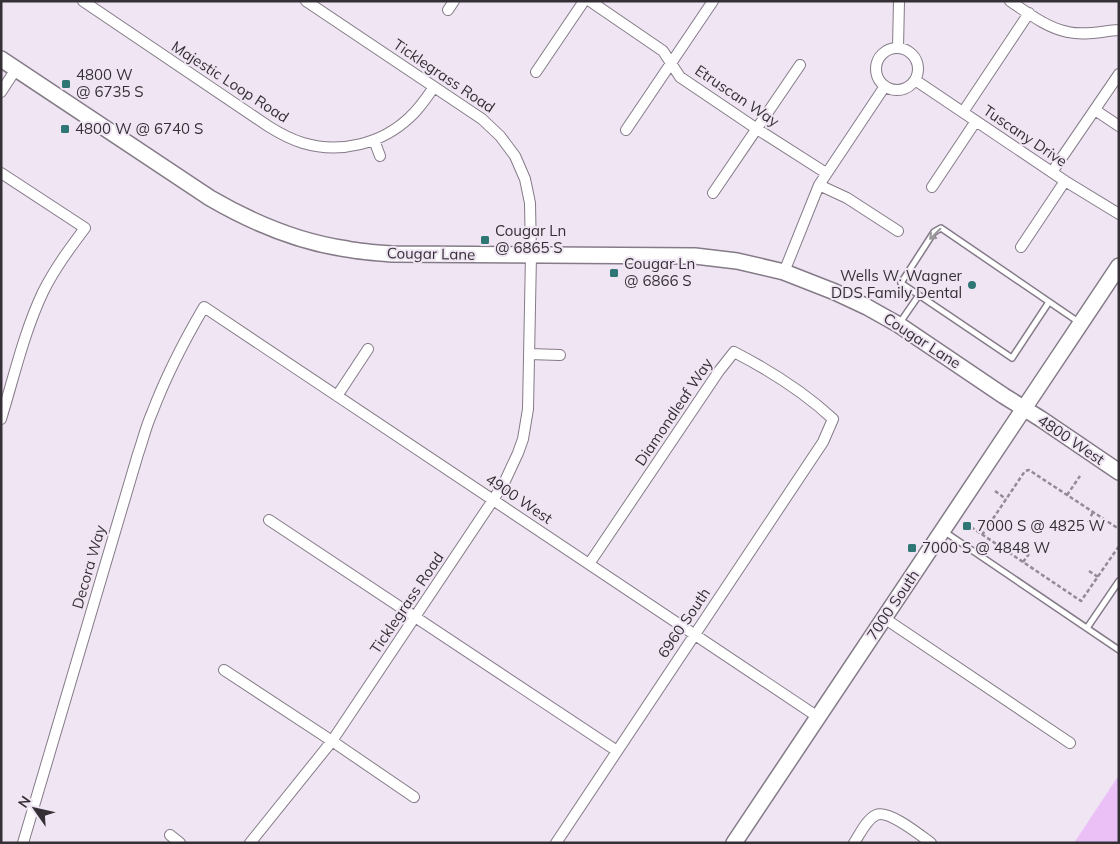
<svg xmlns="http://www.w3.org/2000/svg" width="1120" height="844" font-family="Mulish,sans-serif">
	<style>
		.green { fill: #eac0f6 }
		.lines { fill: none; stroke-linecap: round; stroke-linejoin: round }
		.lane-casing { stroke: #857b88; stroke-width: 8 }
		.street-casing { stroke: #857b88; stroke-width: 12 }
		.secondary-casing { stroke: #857b88; stroke-width: 18 }
		.path { stroke: #938b95; stroke-width: 2.5; stroke-dasharray: 4 2.5; stroke-linecap: butt }
		.lane { stroke: #fff; stroke-width: 5 }
		.street { stroke: #fff; stroke-width: 10 }
		.secondary { stroke: #fff; stroke-width: 15 }
		.oneway { stroke: #9a989a }
		.poi-dot { fill: #2e7775; stroke: #f0e5f3; stroke-width: 2 }
		.labels { text-anchor: middle; stroke-width: 4; stroke-linejoin: round; paint-order: stroke }
		.poi-label { font-size: 15px; fill: #353036; stroke: #f0e5f3; text-anchor: start }
		.street-label { font-size: 15px; fill: #353036; stroke: #f0e5f3 }
	</style>
	<rect width="100%" height="100%" fill="#f0e5f3"/>
	<!-- green -->
	<path class="green" d="M1119,775V843H1074Z"/>
	<g class="lines">
		<defs>
			<path id="lane" d="M1049,302L1012,358L901,283L934,232L941,228L1080,323
				M899,324L919,295
				M945,532L1119,650
				M1087,628L1119,581"/>
			<path id="street" d="M83,1L268,126C279,133 290,139 303,143C340,154 382,144 410,117C420,108 427,97 434,87
				M590,1L663,51L680,77L757,129L826,173
				M1010,1C1028,13 1047,28 1068,32C1085,36 1102,31 1119,30
				M448,10L454,1
				M898,48L899,1
				M876 69a21 21 0 1 1 42 0a21 21 0 1 1-42 0Z
				M536,72L584,1
				M915,80L1065,181L1119,214
				M1,92L16,69
				M1095,110L1119,126
				M963,112L1029,13
				M626,130L713,1
				M374,140L380,156
				M1052,172L1119,74
				M1,173L85,228C70,248 55,268 43,292C24,332 14,377 1,419
				M819,185L847,198L898,231
				M932,187L976,121
				M713,193L800,65
				M1021,247L1065,181
				M784,272L819,185L885,86
				M529,354L560,355
				M337,396L368,349
				M269,520L617,751
				M884,618L1070,743
				M224,670L332,741L414,797
				M170,835L180,843
				M23,843L138,454C143,440 146,426 152,413C166,376 184,341 204,307L818,717
				M250,843L332,741L493,500L505,481L518,453L523,439L528,409L531,255L530,203L525,179L515,156L500,136L482,119L306,1
				M556,843L823,442L833,419C804,392 769,370 734,352L719,371L589,564
				M854,843C860,834 866,820 876,815C888,809 920,835 931,843"/>
			<path id="secondary" d="M1,59L210,198C253,223 298,242 347,249C362,252 378,253 393,254L695,256L737,261L784,272L835,292L867,307L899,325L1004,396L1041,419L1119,472
				M734,843L1119,266"/>
		</defs>
		<!-- lane casing -->
		<use href="#lane" class="lane-casing"/>
		<!-- street casing -->
		<use href="#street" class="street-casing"/>
		<!-- secondary casing -->
		<use href="#secondary" class="secondary-casing"/>
		<!-- path -->
		<path class="path" d="M995,491L1006,499
			M1067,495L1080,476
			M1088,522L1093,512
			M971,527L1081,601L1119,546
			M982,535L1025,471L1029,470L1119,529
			M1023,562L1029,554
			M1089,571L1098,577"/>
		<!-- lane -->
		<use href="#lane" class="lane"/>
		<!-- street -->
		<use href="#street" class="street"/>
		<!-- secondary -->
		<use href="#secondary" class="secondary"/>
	</g>
	<!-- one-way arrows -->
	<defs><path id="oneway-shaft" d="M-6 0H5M1.5-3L5.5 0L1.5 3" fill="none" stroke-width="1.6" stroke-linecap="round" stroke-linejoin="round" transform="scale(1.25)"/></defs>
	<use class="oneway" href="#oneway-shaft" transform="translate(935 234) rotate(135)"/>
	<!-- markers -->
	<g class="poi-dot">
		<rect x="61" y="79" width="10" height="10" rx="2.5"/>
		<rect x="60" y="124" width="10" height="10" rx="2.5"/>
		<rect x="480" y="235" width="10" height="10" rx="2.5"/>
		<rect x="609" y="268" width="10" height="10" rx="2.5"/>
		<circle cx="972" cy="285" r="5"/>
		<rect x="962" y="521" width="10" height="10" rx="2.5"/>
		<rect x="907" y="543" width="10" height="10" rx="2.5"/>
	</g>
	<g class="labels">
		<!-- poi labels -->
		<g class="poi-label">
			<text x="76" y="80">4800 W<tspan x="76" dy="17">@ 6735 S</tspan></text>
			<text x="75" y="134">4800 W @ 6740 S</text>
			<text x="495" y="236">Cougar Ln<tspan x="495" dy="17">@ 6865 S</tspan></text>
			<text x="624" y="269">Cougar Ln<tspan x="624" dy="17">@ 6866 S</tspan></text>
			<text x="962" y="281" text-anchor="end">Wells W. Wagner<tspan x="962" dy="17">DDS Family Dental</tspan></text>
			<text x="977" y="531">7000 S @ 4825 W</text>
			<text x="922" y="553">7000 S @ 4848 W</text>
		</g>
		<!-- street labels -->
		<g class="street-label">
			<text transform="translate(444 76) rotate(34)" y="5">Ticklegrass Road</text>
			<text transform="translate(230 82) rotate(33)" y="5">Majestic Loop Road</text>
			<text transform="translate(737 96) rotate(34)" y="5">Etruscan Way</text>
			<text transform="translate(1025 136) rotate(34)" y="5">Tuscany Drive</text>
			<text transform="translate(431 254) rotate(1)" y="5">Cougar Lane</text>
			<text transform="translate(922 341) rotate(33)" y="5">Cougar Lane</text>
			<text transform="translate(674 412) rotate(-56)" y="5">Diamondleaf Way</text>
			<text transform="translate(1071 440) rotate(34)" y="5">4800 West</text>
			<text transform="translate(519 499) rotate(34)" y="5">4900 West</text>
			<text transform="translate(89 567) rotate(-74)" y="5">Decora Way</text>
			<text transform="translate(407 603) rotate(-56)" y="5">Ticklegrass Road</text>
			<text transform="translate(893 605) rotate(-56)" y="5">7000 South</text>
			<text transform="translate(684 623) rotate(-56)" y="5">6960 South</text>
		</g>
	</g>
	<!-- border -->
	<rect width="1120" height="844" fill="none" stroke="#353036" stroke-width="5"/>
	<!-- north arrow -->
	<g transform="translate(35 809) rotate(304)" stroke="#f0e5f3" stroke-width="4" paint-order="stroke">
	<path d="M0-4L9 19L0 12L-9 19Z" fill="#353036"/>
	<text y="-8" font-size="14" font-weight="bold" text-anchor="middle" fill="#353036">N</text>
	</g>
</svg>
